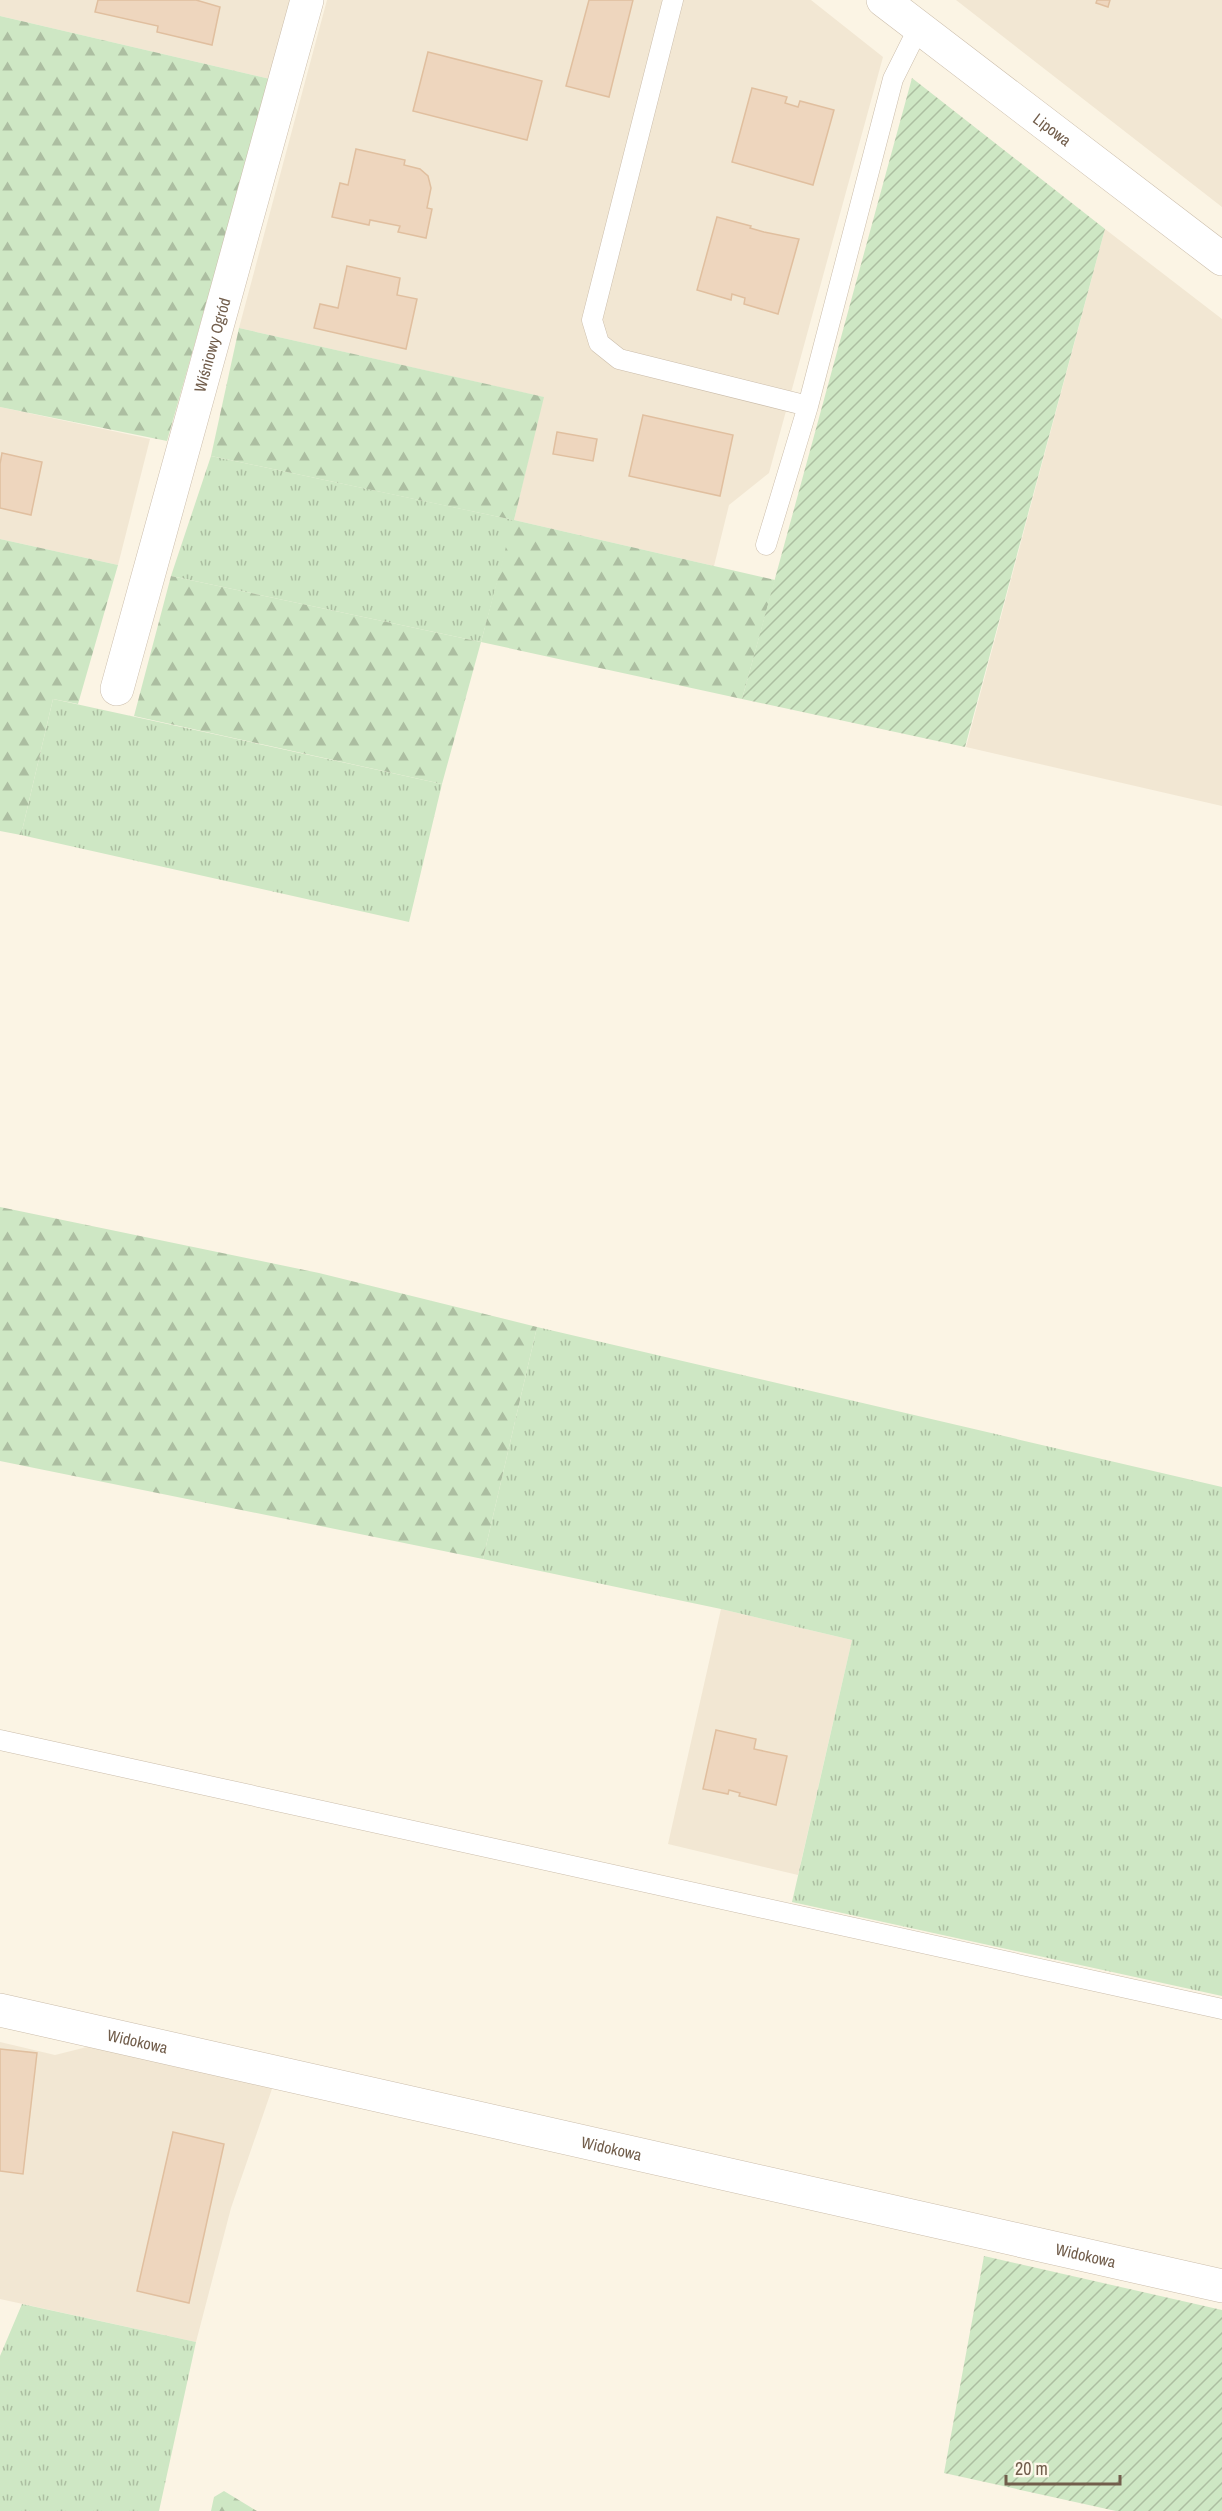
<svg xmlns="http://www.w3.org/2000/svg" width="1222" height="2511" font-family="'Archivo Narrow',sans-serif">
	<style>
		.residential { fill: #f2e7d3 }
		.grass { fill: url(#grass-tufts) }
		.forest { fill: url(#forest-firs) }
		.garden { fill: url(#garden-furrows) }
		.building { fill: #eed6be; stroke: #e0bf9f; stroke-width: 1.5 }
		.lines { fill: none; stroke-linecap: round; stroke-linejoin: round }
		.service-casing { stroke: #cbbdab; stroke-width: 21 }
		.minor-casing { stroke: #cbbdab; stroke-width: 34 }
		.tertiary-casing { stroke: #cbbdab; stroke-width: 34 }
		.service { stroke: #fff; stroke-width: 20 }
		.minor { stroke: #fff; stroke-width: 33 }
		.tertiary { stroke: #fff; stroke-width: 33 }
		.labels { text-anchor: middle; stroke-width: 4.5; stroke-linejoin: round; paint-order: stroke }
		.street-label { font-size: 16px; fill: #715d4b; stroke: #fef8ea }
	</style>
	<defs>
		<pattern id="grass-tufts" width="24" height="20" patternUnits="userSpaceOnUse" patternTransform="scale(1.5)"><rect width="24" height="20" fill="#cee7c4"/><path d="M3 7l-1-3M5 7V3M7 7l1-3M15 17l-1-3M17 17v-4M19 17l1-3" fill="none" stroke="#acbea1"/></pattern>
		<pattern id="forest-firs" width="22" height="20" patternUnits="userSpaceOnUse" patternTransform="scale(1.5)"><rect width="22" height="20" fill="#cee7c4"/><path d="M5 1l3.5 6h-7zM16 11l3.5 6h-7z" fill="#acbea1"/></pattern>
		<pattern id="garden-furrows" width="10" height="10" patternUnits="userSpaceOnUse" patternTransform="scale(1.5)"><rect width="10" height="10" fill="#cee7c4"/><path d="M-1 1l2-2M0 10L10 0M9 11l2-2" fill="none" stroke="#acbea1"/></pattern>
	</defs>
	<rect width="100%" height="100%" fill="#fbf4e4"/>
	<!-- residential -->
	<path class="residential" d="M0,0H290L270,79L0,16Z
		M327,0H811L883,57L769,473L729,505L714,566L514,520L543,397L239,328Z
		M956,0H1222V207Z
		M1105,229L1222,319V806L966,747Z
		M0,407L150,439L118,565L0,539Z
		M721,1609L852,1640L798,1875L668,1844Z
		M0,2042L55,2055L87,2047L274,2083L231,2208L196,2342L0,2299Z"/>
	<!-- grass -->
	<path class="grass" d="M211,456L514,520L481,642L171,576Z
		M53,699L442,784L409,922L21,835Z
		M537,1327L1222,1487V1996L792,1902L852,1640L721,1609L483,1559Z
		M22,2304L196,2342L159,2511H0V2356Z"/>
	<!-- forest -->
	<path class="forest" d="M0,16L270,79L167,441L0,407Z
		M239,328L544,397L514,520L775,580L742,699L481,642L442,784L134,716L171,576L481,642L513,520L211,456Z
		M0,539L118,565L78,704L53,699L21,835L0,831Z
		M0,1207L319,1273L537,1327L483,1559L0,1461Z
		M224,2491L257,2511H211L214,2497Z"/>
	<!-- garden -->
	<path class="garden" d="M912,78L1105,229L965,747L742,699Z
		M984,2256L1222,2310V2511H1116L944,2473Z"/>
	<!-- building -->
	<path class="building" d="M98,0H196L220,7L212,45L157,32L158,26L95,12Z
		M589,0H633L609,97L566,86Z
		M1097,0H1110L1108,7L1096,3Z
		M428,52L542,81L527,140L413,111Z
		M752,88L787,97L785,103L798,107L800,101L834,110L813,185L732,162Z
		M356,149L405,160L404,165L420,169L428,176L431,188L427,208L432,209L426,238L398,232L400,226L370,220L369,225L332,217L340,183L348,185Z
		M717,217L751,226L750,228L764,232L799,239L778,314L744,304L745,298L732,294L731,300L697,290Z
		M347,266L400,278L397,295L417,299L406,349L314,328L320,304L338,308Z
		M643,415L733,435L720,496L629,476Z
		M557,432L597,439L593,461L553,454Z
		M2,453L42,462L31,515L0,508V464Z
		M716,1730L756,1739L754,1749L787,1756L776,1805L739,1796L740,1793L729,1790L728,1794L703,1789Z
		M0,2049L37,2053L23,2174L0,2171Z
		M173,2132L224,2144L189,2303L137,2291Z"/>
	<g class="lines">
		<defs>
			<path id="service" d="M673,0L592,320L599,343L619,359L808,406
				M766,545L808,406L893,79L919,27
				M0,1740L1222,2009"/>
			<g id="minor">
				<path id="s1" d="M117,689L307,0"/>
				<path id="s2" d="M0,2010L1222,2286"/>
			</g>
			<g id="tertiary">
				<path id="s3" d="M883,0L1222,259"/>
			</g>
		</defs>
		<!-- service casing -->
		<use href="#service" class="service-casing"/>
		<!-- minor casing -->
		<use href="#minor" class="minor-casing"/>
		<!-- tertiary casing -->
		<use href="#tertiary" class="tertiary-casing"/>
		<!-- service -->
		<use href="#service" class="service"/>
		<!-- minor -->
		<use href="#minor" class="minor"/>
		<!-- tertiary -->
		<use href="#tertiary" class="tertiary"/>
	</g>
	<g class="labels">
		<!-- street labels -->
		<g class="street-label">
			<text dy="6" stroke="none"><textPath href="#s3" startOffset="213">Lipowa</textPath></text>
			<text dy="6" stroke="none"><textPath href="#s1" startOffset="357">Wiśniowy Ogród</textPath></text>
			<text dy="6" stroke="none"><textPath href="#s2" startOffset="141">Widokowa</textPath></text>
			<text dy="6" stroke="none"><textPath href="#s2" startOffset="627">Widokowa</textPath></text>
			<text dy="6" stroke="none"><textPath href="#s2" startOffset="1113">Widokowa</textPath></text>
		</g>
	</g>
	<!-- scale -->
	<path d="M1006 2475v9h114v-9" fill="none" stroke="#715d4b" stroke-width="3"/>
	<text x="1015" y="2475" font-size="18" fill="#715d4b" stroke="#fef8ea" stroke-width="4.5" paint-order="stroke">20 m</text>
</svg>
